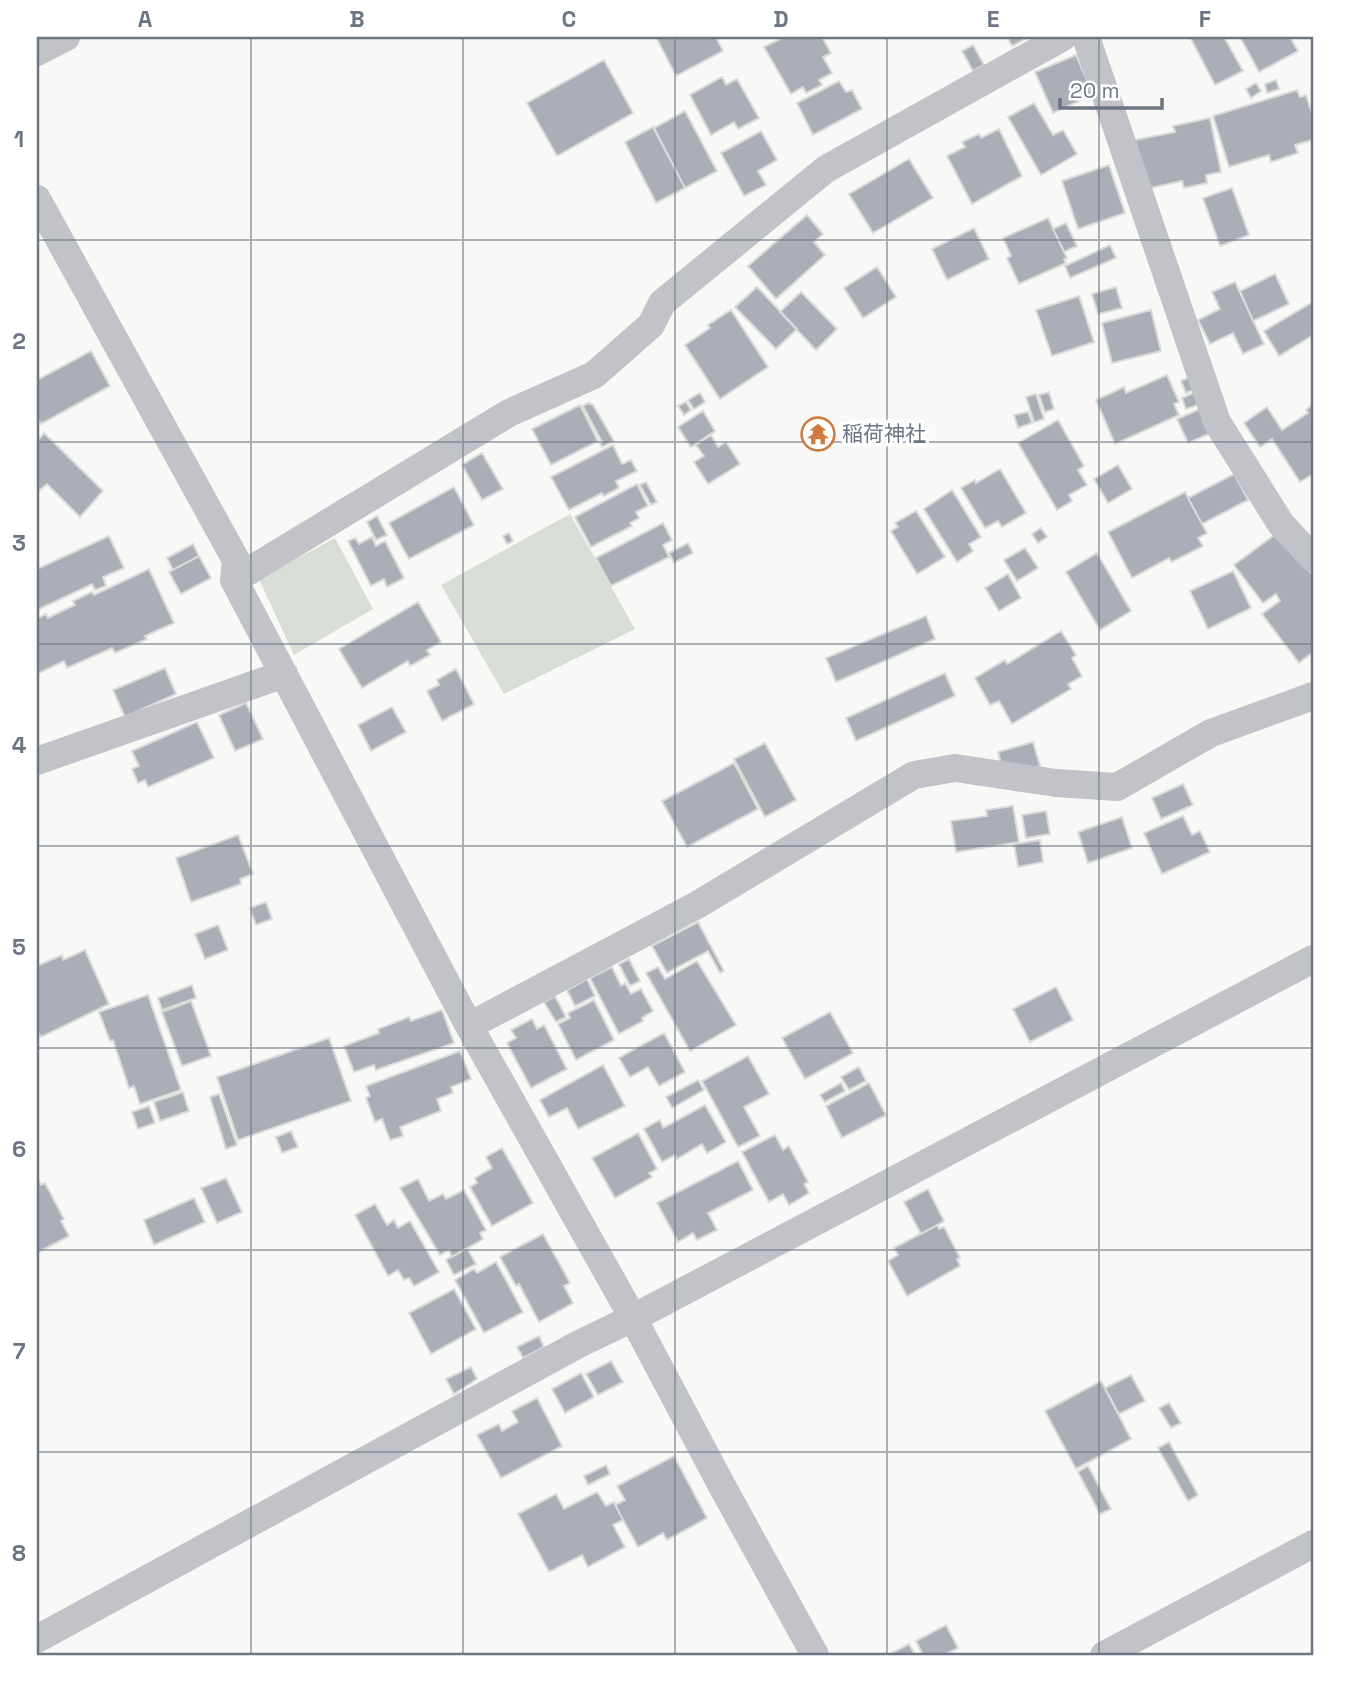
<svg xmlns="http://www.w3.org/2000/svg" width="1350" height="1692" font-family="'Space Grotesk','Noto Sans JP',sans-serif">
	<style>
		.green { fill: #d8ddd6 }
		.building { fill: #aaaeb6; stroke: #dadad9; stroke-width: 2 }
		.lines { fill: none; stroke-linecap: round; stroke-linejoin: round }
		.minor { stroke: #c1c3c8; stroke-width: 28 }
		.grid { fill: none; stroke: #6c7584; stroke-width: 2; stroke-opacity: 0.55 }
		.labels { text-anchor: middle; stroke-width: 7; stroke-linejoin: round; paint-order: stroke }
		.poi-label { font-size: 21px; fill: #6c7584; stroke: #fff; text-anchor: start }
		.neatline { fill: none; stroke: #6c7584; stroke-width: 2.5 }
		.grid-label { font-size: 23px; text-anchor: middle; font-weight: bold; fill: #6c7584 }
	</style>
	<rect width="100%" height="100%" fill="#f8f9f7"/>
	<!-- green -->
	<path class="green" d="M570,514L635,629L504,694L441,585Z
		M335,538L373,609L294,655L259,579Z"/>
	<!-- building -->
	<path class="building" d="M656,37H716L723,51L676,76Z
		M784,37H822L831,53L823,57L832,73L819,80L822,85L806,93L803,87L791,94L764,47Z
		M1007,37H1027V38L1012,46Z
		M1190,37H1224L1243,71L1215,85Z
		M1240,37H1290L1298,51L1259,72Z
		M973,45L984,65L973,71L962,51Z
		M1076,55L1093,95L1053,113L1035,72Z
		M604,60L633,113L557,156L527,103Z
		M722,77L726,85L737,79L759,118L738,129L734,122L711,135L690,95Z
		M1276,80L1279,89L1267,93L1265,84Z
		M839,81L846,92L852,90L862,109L813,135L797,103Z
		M1256,83L1261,91L1251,98L1246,89Z
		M1297,90L1300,97L1306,95L1311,111L1313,110L1312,140L1295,145L1298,153L1271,162L1269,155L1229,167L1213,116Z
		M1034,103L1053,135L1063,130L1077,154L1041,175L1008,117Z
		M685,111L717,171L685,188L654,128Z
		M1210,118L1221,172L1206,175L1207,183L1184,188L1182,181L1146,189L1135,140L1175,132L1173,126Z
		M653,127L685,188L656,203L625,142Z
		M999,129L1022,176L972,204L947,156L965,147L962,142L979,134L981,138Z
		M761,131L777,160L758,171L766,185L744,196L721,153Z
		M909,159L933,198L873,233L849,194Z
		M1109,165L1125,213L1078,229L1062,181Z
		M1232,188L1249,235L1220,246L1203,198Z
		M807,215L823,234L814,242L825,255L776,299L748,266Z
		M1048,218L1067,258L1064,259L1066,263L1019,284L1007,258L1011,256L1003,238Z
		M1066,223L1077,246L1064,252L1053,229Z
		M974,228L989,259L947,280L932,249Z
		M1110,245L1116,258L1070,278L1065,266Z
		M877,267L896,297L863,318L844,288Z
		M1275,274L1289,304L1253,321L1240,291Z
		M1235,282L1264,344L1243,354L1233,333L1210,344L1198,320L1220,309L1212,292Z
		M757,287L797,329L776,349L735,307Z
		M1116,287L1122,308L1098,314L1092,294Z
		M801,292L837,329L816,350L780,312Z
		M1079,296L1094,342L1052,356L1036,310Z
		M1313,302V335L1279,356L1264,331Z
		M731,310L768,367L720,399L685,345L710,328L708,325Z
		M1151,310L1161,351L1112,363L1102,323Z
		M91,351L110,386L41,424L37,417V380Z
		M1167,375L1179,402L1174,404L1179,415L1115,444L1096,400L1124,387L1126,393Z
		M1189,377L1195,389L1186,393L1181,381Z
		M1049,392L1054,409L1045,412L1039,395Z
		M1196,392L1201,404L1186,409L1182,398Z
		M700,393L705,402L694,409L688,400Z
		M1036,394L1044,419L1034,422L1026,397Z
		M686,402L691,410L684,415L678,406Z
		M588,403L593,405L614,441L602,447L600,443L602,442L583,406Z
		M1313,404V474L1300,482L1272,439L1260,447L1244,423L1267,407L1282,430L1308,413L1306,410Z
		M580,405L598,441L551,465L532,429Z
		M1200,409L1211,433L1188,443L1177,419Z
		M703,411L715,431L691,447L678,427Z
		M1028,412L1032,423L1018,428L1014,415Z
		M1058,420L1084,466L1078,470L1087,485L1069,495L1072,501L1057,510L1018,443Z
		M44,433L103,491L80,517L47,484L40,490L37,486V442Z
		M711,435L718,447L726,442L740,464L708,484L694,462L704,456L696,445Z
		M613,445L622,464L631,460L637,471L616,481L619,488L604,496L602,493L569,510L551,477Z
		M482,453L503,489L482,500L462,465Z
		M1118,465L1132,489L1108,503L1094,479Z
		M1000,469L1026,513L1002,527L998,521L985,528L961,488L975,480L976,483Z
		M1234,474L1248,500L1202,524L1188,498Z
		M646,482L657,502L651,505L640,485Z
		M637,484L648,506L636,512L639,518L630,523L632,526L591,547L575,517Z
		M454,487L474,525L409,559L389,523Z
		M952,490L981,537L969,544L973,551L957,562L924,509Z
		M1185,492L1207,533L1198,538L1203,546L1172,562L1169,558L1132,578L1108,532Z
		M916,511L945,557L917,574L891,531L898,527L895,523Z
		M377,516L387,535L376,540L367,522Z
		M663,523L672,540L663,545L669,557L611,586L596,558Z
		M1041,528L1047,537L1038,543L1032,534Z
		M509,533L513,541L507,544L503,536Z
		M1277,533L1313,575V652L1299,663L1262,614L1280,601L1276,594L1263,603L1234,565Z
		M109,536L124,568L103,577L106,586L95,590L92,584L37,610V569Z
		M372,537L376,546L385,541L404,578L387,587L384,579L371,586L348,541L355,538L359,544Z
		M688,543L693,553L674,563L669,553Z
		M193,544L199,556L173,570L167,558Z
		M1025,548L1038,568L1017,581L1004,560Z
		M1097,553L1131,611L1100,630L1066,572Z
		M199,556L211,578L181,594L169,572Z
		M149,569L174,623L145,636L147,639L115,653L112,648L67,668L64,661L37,674V619L46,614L48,618L75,605L73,601L92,592L94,595Z
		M1233,571L1251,608L1208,629L1190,591Z
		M1008,574L1021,598L999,611L985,588Z
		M418,602L441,642L427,650L430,655L410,666L408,661L362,688L339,649Z
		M926,616L935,639L836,682L826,658Z
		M1061,631L1076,655L1072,658L1082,676L1068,684L1071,689L1012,724L999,701L990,705L975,678L1005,660L1007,664Z
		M165,668L176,694L125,717L113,690Z
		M456,669L474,704L442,721L427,691L439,685L437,680Z
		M945,673L955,696L856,741L846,718Z
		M246,703L263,739L235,751L219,715Z
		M392,707L406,732L371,751L358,725Z
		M197,722L214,758L148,787L145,780L138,783L132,769L139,766L132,751Z
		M1033,742L1040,766L1004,775L998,752Z
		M765,743L796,800L765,817L734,759Z
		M734,763L758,809L687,847L662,801Z
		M1183,784L1193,805L1161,819L1152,798Z
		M1013,806L1019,842L956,852L951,821L987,816L986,810Z
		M1046,811L1050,834L1026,838L1022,815Z
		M1183,816L1192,835L1200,831L1210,852L1162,874L1144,833Z
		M1122,817L1132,848L1088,863L1078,832Z
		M238,835L253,874L240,879L241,884L191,902L176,858Z
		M1040,840L1043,862L1018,867L1014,844Z
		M266,902L272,919L256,925L250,908Z
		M698,922L724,971L720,973L708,951L667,973L652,946Z
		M218,925L228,950L205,959L195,934Z
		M85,950L109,1004L41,1037L37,1030V966L62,955L63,960Z
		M629,959L640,981L630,986L619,964Z
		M697,961L736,1025L690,1051L646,973L658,967L665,979Z
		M612,967L621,986L625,983L631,994L641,989L653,1011L642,1018L643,1021L619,1034L590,978Z
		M587,979L595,996L575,1006L567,990Z
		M192,985L196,998L162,1010L158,998Z
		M1056,987L1073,1020L1030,1042L1013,1009Z
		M148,995L181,1090L140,1104L134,1086L129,1088L113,1040L110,1041L99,1012Z
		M555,996L566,1017L556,1022L544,1002Z
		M594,1000L614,1040L576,1060L558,1024L570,1018L568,1013Z
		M191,1001L211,1056L182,1066L162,1012Z
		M442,1010L454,1043L376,1070L374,1065L354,1072L344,1046L379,1033L378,1029L409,1017L411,1021Z
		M830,1012L853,1053L805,1079L782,1038Z
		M532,1019L537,1029L544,1025L567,1069L531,1088L507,1043L516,1038L511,1030Z
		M664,1033L685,1072L659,1086L648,1067L630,1077L619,1058Z
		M329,1038L351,1101L238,1140L217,1077Z
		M460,1051L471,1079L451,1087L453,1093L437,1099L441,1111L400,1127L403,1136L390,1140L382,1119L375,1122L366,1098L370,1096L366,1086Z
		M748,1056L769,1094L744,1107L760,1136L738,1147L702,1081Z
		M603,1065L625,1106L578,1129L567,1108L549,1117L540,1100Z
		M859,1067L866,1081L849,1090L841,1077Z
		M698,1080L704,1090L672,1108L666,1097Z
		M841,1083L845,1091L825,1102L820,1095Z
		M869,1083L886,1115L842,1138L826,1106Z
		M183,1092L189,1111L160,1121L154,1102Z
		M219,1094L237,1145L226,1149L210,1097Z
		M705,1105L726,1142L707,1153L702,1144L677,1159L675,1155L662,1162L644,1129L660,1120L663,1128Z
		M149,1106L155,1123L138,1129L132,1112Z
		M291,1131L298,1147L282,1153L276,1137Z
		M638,1133L657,1169L649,1173L652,1177L615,1198L592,1158Z
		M775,1135L783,1150L789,1146L808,1182L804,1184L809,1193L789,1205L783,1194L769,1202L742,1152Z
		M502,1148L533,1203L492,1226L470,1187L477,1183L475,1178L492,1168L486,1157Z
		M738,1161L753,1190L708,1213L717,1230L697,1240L693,1233L678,1242L657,1203Z
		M37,1177L41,1185L45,1183L64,1219L61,1221L69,1236L37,1253Z
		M226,1178L242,1212L217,1223L201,1188Z
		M418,1179L429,1201L443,1194L446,1199L464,1190L486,1230L480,1233L483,1239L452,1257L449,1250L440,1255L400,1188Z
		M928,1189L944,1221L921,1234L904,1202Z
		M194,1198L205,1222L154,1245L144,1220Z
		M375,1204L387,1225L394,1220L398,1228L410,1221L439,1272L414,1286L409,1278L404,1280L398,1270L388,1276L355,1215Z
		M937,1225L939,1229L944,1227L960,1258L957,1259L960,1266L907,1296L888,1261L898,1255L894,1248Z
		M543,1234L570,1283L564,1286L573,1303L539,1322L519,1284L516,1286L500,1257Z
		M467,1248L476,1264L454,1275L446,1260Z
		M496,1262L523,1312L484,1333L455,1280L474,1269L477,1273Z
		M454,1289L476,1329L431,1354L409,1313Z
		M539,1336L544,1347L523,1358L517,1347Z
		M611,1361L623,1382L598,1395L586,1374Z
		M471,1367L477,1379L454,1394L446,1379Z
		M581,1373L594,1397L565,1413L552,1389Z
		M1131,1375L1145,1401L1119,1414L1105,1388Z
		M1101,1381L1131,1439L1076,1469L1045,1411Z
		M537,1398L562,1446L501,1478L477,1435L499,1424L502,1431L518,1422L512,1411Z
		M1169,1403L1181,1423L1171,1428L1159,1408Z
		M1169,1442L1198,1495L1188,1501L1158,1448Z
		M674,1456L707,1518L667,1540L663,1533L638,1547L615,1505L625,1500L617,1486Z
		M606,1465L610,1474L588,1485L584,1476Z
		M1088,1466L1111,1509L1100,1514L1078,1472Z
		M597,1492L606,1506L614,1502L623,1520L613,1525L625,1547L588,1567L582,1555L549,1572L518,1514L556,1494L564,1509Z
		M946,1625L958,1648L944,1655H923L916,1641Z
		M909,1644L915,1655H888Z"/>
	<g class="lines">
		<!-- minor -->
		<path class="minor" d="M1086,37L1217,422L1281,524L1313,558
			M37,52L66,37
			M37,199L236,560L234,580L469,1026L633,1318L722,1486L815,1655
			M234,580L509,413L594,375L651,325L662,303L826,169L1063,37
			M37,761L284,674
			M469,1026L697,905L914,775L955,768L1056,783L1117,787L1211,733L1313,696
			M37,1639L579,1344L633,1318L1313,959
			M1104,1655L1313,1544"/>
	</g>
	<!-- grid -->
	<path class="grid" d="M251,37V1655M463,37V1655M675,37V1655M887,37V1655M1099,37V1655M37,240H1313M37,442H1313M37,644H1313M37,846H1313M37,1048H1313M37,1250H1313M37,1452H1313"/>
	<!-- icons -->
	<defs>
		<symbol id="temple-ring" viewBox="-11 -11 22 22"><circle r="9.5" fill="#fff" stroke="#ce7a41" stroke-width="1.5"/><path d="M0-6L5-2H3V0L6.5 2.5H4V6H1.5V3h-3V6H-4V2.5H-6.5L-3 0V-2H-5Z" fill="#ce7a41"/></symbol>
	</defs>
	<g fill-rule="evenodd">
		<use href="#temple-ring" x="799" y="415" width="38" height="38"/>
	</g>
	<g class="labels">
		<!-- poi labels -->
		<g class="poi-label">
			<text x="842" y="441">稲荷神社</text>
		</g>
	</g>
	<!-- border -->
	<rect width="1350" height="1692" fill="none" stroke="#ffffff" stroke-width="77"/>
	<!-- scale -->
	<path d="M1060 98v10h102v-10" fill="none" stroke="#6c7584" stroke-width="3.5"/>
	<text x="1070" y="98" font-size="21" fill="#6c7584" stroke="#ffffff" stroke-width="5" paint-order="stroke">20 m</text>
	<rect x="38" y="38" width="1274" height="1616" class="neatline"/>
	<g class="grid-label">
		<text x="145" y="27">A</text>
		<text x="357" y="27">B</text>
		<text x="569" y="27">C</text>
		<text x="781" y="27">D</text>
		<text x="993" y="27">E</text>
		<text x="1205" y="27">F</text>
		<text x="19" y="147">1</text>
		<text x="19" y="349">2</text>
		<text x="19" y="551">3</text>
		<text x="19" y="753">4</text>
		<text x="19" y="955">5</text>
		<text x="19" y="1157">6</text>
		<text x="19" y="1359">7</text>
		<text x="19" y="1561">8</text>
	</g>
</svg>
